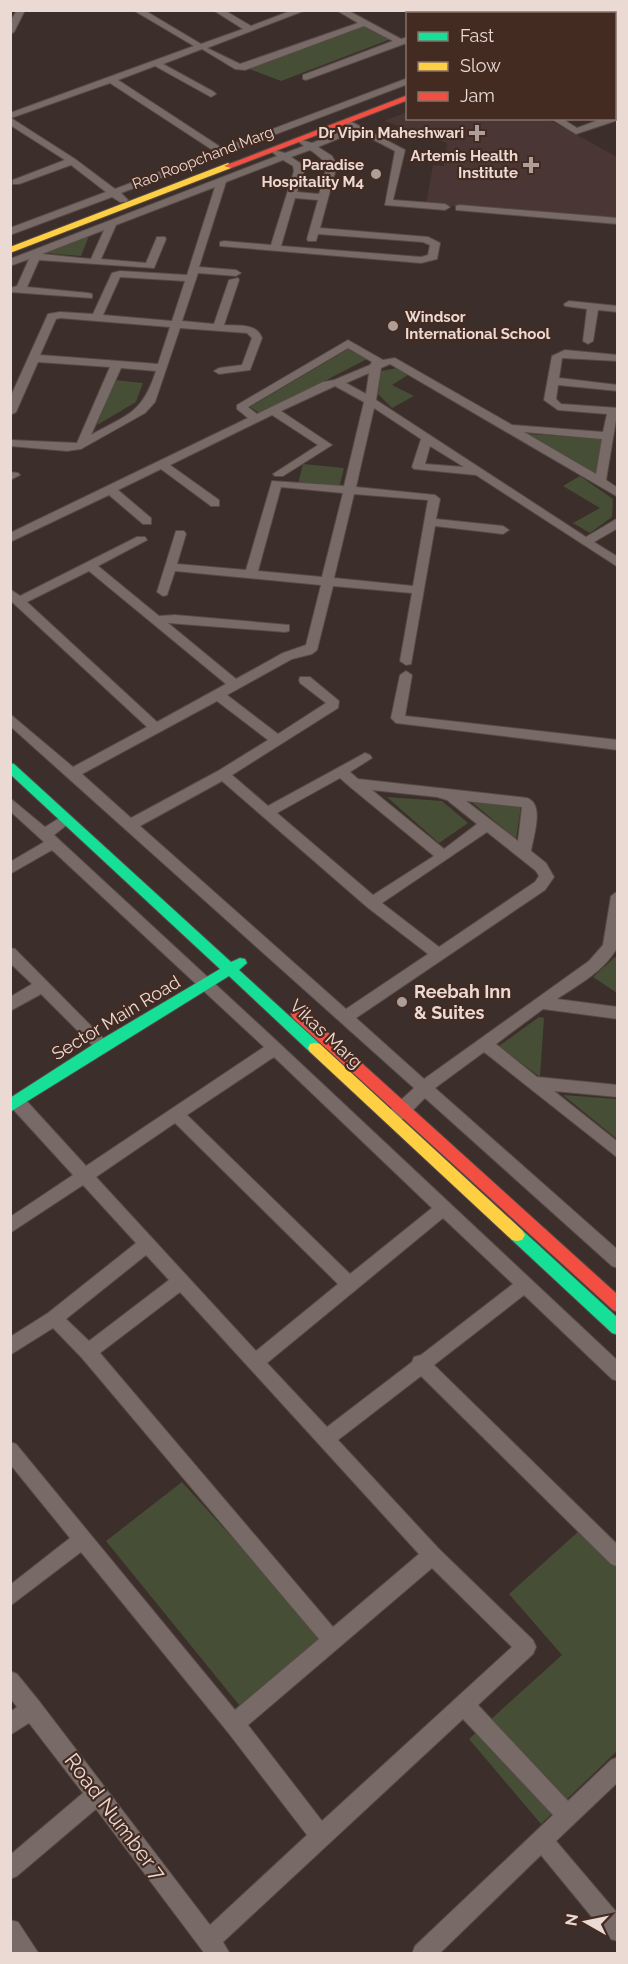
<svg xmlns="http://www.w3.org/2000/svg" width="628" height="1964" font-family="Raleway,sans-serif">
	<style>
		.medical { fill: #4a3634 }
		.green { fill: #464f36 }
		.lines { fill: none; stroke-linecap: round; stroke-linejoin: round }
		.street-casing { stroke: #574a46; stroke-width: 2 }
		.fast-casing { stroke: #574a46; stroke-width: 2 }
		.slow-casing { stroke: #574a46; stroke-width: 2 }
		.jam-casing { stroke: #574a46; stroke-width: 2 }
		.street { fill: #786b67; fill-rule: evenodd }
		.fast { fill: #16e098; fill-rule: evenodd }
		.slow { fill: #ffcf43; fill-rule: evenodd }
		.jam { fill: #f24e42; fill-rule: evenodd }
		.poi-dot { fill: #ae9e98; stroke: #442b22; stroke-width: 2 }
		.labels { text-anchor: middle; stroke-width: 4.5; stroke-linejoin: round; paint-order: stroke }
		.far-poi-label { font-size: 15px; font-weight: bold; fill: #ebdad4; stroke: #442b22; text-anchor: end }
		.far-street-label { font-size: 15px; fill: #ebdad4; stroke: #442b22 }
		.poi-label { font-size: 18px; font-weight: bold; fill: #ebdad4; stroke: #442b22; text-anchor: start }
		.street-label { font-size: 18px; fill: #ebdad4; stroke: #442b22 }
		.near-street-label { font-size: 21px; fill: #ebdad4; stroke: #442b22 }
	</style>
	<rect width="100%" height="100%" fill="#3c2e2a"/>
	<!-- medical -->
	<path class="medical" d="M407,112L408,118L548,119L617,157V218L426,204L433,165L444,166L447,143L384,121Z"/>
	<!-- green -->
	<path class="green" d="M362,25L391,39L281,81L247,68Z
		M89,236L81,256L45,253Z
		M348,349L367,359L261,414L250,407Z
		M398,368L411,373L392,385L414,396L392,408L378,394L381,371Z
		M115,380L143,383L136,402L97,425Z
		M529,434L604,439L595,473Z
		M303,464L344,468L339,488L298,484Z
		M580,476L613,499L612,517L590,533L573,523L600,508L563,486Z
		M387,797L442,801L468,823L439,843Z
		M468,799L521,806L516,839Z
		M615,957L617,958V993L593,977Z
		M539,1017L544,1018L540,1077L499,1046Z
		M563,1095L617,1099V1139Z
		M182,1482L322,1637L244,1711L106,1541Z
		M580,1530L617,1568V1751L541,1824L469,1739L562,1655L509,1594Z"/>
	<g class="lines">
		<defs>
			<path id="street" d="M17,10H25L14,32L10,34V22Z
				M133,10H144L201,44L243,29L213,10H224L251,26L293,10H306L207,48L240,64L358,23L336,10H347L401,39L408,37V42L404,44L306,80L303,79V75L393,41L364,26L245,70L235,69L202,49L163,64L214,92L216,94L211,97L155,66L118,80L222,148L408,78V84L121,193L128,200L126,202H120L112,197L10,235V228L106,192L71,165L19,184H13V180L65,160L10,125V113L194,46ZM110,83L214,151L115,189L75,159L11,118Z
				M417,10H427L431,14H421Z
				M491,10H502L506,14H495Z
				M580,10H592L588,14H576Z
				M614,25H618V30H614Z
				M618,53V60L614,61V54Z
				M614,70L618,71V77L614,76Z
				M618,83V89L614,90V84Z
				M618,114V120L576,134L550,118H561L577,128L604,118H614V115Z
				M350,121L405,150L393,200L445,204L450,207L445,210L385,205L395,151L357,131L318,147L332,156L337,165L320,228L428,237L440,243L437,259L421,263L220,246V242L224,241L271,245L294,171L293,166L283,160L226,182L199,267L236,270L241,273L236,276L198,273L182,321L214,324L229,280L238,278L239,280L224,325C238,326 257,323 262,338L250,370L219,374L214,371L219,368L242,365L252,338L247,333L180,328L155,402L145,413L81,449L67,451L10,446V440L77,443L110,367L38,362L16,412L10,415V398L48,314L60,312L93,314L112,273L120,271L187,275L215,187L116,225L101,259L146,263L157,237H165L166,239L154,268L39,260L27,287L88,293L92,294V298L10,292V288L17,286L29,259L10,266V259L277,156L272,152L274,150L285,153L304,146L299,142L301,140L312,143L350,128L345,124ZM310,150C333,165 326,170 319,194L297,192L304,171L300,163L291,157ZM295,198L318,200L307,239L308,241H316L318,234L423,242L430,245L428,255L421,257L281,246ZM104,230L91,259L42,254ZM120,277L185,281L172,321L103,315ZM60,318L170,327L158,364L40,355L56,319ZM121,368L156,371C142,414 128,414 91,435Z
				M459,205L618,218V224L456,210V206Z
				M569,301L618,306V312L598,310L593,341L588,344L583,341L587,309L565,306L564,304Z
				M348,340L383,360L395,358L512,425L603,432L607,414L558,410L544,400L552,356L565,350L618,355V361L562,358L559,378L618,385V391L558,385L556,399L561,404L618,408L606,480L618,488V497L390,364L381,368L376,400L586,537L618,518V528L594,542L618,557V567L476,475L414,469L412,467L421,439L374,408L356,487L435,495L440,499L436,519L503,526L509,530L503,534L435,526L411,664L406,665L400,661L412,593L333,586L317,650L312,654L292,659L227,695L278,734L326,703L300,683L299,680L300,677H310L339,701L338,708L232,775L268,806L365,753L370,755L372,758L350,772L358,779L527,798C545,804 533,837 531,851L546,863L554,877L545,890L356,1018L424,1079L589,961L603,945L611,896L618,891V946C606,970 578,985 557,999L618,1007V1019L543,1009L496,1044L537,1077L618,1085V1097L554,1091L618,1142V1158L484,1052L435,1088L618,1250V1268L612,1266L425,1098C415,1107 402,1126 388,1122L386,1117L388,1112L414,1088L10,726V714L73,767L147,727L10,600V589L20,596L137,537H145L147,540L98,566L159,616L175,615L289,625V631L285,632L168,623L236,679L283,653L306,645L321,585L175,571L167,595L163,596L157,592L176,531H184L186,534L177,564L246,570L272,481L344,486L364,402L335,386L281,411L332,445L283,476H275L273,474L318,445L272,415L170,465L219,500V506H211L161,469L118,490L151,518V524H143L109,495L10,542V533L248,418L237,409V405ZM348,348L372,362L370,365L334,380L323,382L257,414L248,407ZM369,373L366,394L346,383ZM524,432L602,439L596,474ZM430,446L464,467L425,464ZM281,487L343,493L322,577L258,571ZM354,494L428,500L413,586L334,578ZM89,571L226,684L157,722L27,602ZM217,701L268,740L218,771L131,818L82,774ZM340,778L349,786L434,856L373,895L277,813ZM222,781L367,907L428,954L346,1009L140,826ZM372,790L437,797L447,800L477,824L444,849ZM466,801L522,807L518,841ZM487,832L536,871L539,876L535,882L439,947L382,903Z
				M10,472L18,473L20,475L10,480Z
				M406,671L412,675L405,716L618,740V750L396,723L391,718L400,675Z
				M10,798L45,827L61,817H71L73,820L54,835L280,1044L618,1361V1381L612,1379L524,1295L434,1365L618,1545V1567L611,1564L421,1376L338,1440L439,1549L533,1640L536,1647L533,1654L478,1705L568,1801L611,1760L618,1757V1782L556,1841L618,1914V1941L610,1939L541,1855L439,1954H412L415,1946L553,1815L463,1719L223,1942L230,1954H205L96,1809L17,1876L10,1879V1855L83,1793L29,1723L10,1735V1712L17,1707L10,1698V1671L17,1674L39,1701L210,1925L307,1835L227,1731L81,1552L10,1606V1585L70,1538L10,1464V1442L16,1444L235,1710L319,1639L82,1358L53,1328L10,1355V1337L48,1313L136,1243L83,1185L10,1233V1217L73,1175L11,1107V1097H23L86,1166L264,1047L52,850L10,874V862L44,842L10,811ZM274,1057L432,1208L350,1274L187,1115ZM175,1123L338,1284L256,1351L96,1177ZM443,1218L513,1284L421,1355L414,1357L412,1362L327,1427L267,1363ZM146,1255L169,1280L89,1341L66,1319ZM180,1292L419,1554L333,1627L100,1353ZM432,1568L512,1647L322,1821L248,1725Z
				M10,948L15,949L107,1042L110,1046L107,1050H97L41,994L10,1011V997L32,984L10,963Z
				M10,1920L18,1922L39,1954H14L10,1948Z"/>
			<path id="fast" d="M605,10H615L611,14H601Z
				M10,763L14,764L231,962L240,958L245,959L247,963L239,970L320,1044L322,1048L320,1052H310L229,976L10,1112V1098L97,1042L220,969L10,774Z
				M517,1229L522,1230L618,1318V1335L612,1333L512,1240L509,1235L512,1230Z"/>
			<path id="slow" d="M228,163L232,166L231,168L10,253V247Z
				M315,1043L320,1044L522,1230L525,1235L522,1240L517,1241L512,1240L310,1052L308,1048L310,1044Z"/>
			<path id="jam" d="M408,95V100L231,168L224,166Z
				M298,1009L303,1010L618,1295V1312L613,1310L293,1018L291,1014L293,1010Z"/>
		</defs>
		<!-- street casing -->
		<use href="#street" class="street-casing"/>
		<!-- fast casing -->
		<use href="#fast" class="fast-casing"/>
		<!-- slow casing -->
		<use href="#slow" class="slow-casing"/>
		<!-- jam casing -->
		<use href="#jam" class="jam-casing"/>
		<!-- street -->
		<use href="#street" class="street"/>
		<!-- fast -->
		<use href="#fast" class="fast"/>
		<!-- slow -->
		<use href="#slow" class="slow"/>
		<!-- jam -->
		<use href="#jam" class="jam"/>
	</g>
	<!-- markers -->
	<g class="poi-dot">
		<path d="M474 124h6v6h6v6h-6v6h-6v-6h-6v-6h6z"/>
		<path d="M528 156h6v6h6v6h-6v6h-6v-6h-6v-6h6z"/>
		<circle cx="376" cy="174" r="6"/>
		<circle cx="393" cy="326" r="6"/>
		<circle cx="402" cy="1002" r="6"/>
	</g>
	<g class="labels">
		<!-- far-poi labels -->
		<g class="far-poi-label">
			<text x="464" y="138">Dr Vipin Maheshwari</text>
			<text x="518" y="161">Artemis Health<tspan x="518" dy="17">Institute</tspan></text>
			<text x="364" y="170">Paradise<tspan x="364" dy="17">Hospitality M4</tspan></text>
			<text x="405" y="322" text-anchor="start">Windsor<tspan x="405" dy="17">International School</tspan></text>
		</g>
		<!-- far-street labels -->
		<g class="far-street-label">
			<text transform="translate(203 158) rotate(-21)" y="5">Rao Roopchand Marg</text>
		</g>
		<!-- poi labels -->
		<g class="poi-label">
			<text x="414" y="998">Reebah Inn<tspan x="414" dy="21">&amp; Suites</tspan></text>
		</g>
		<!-- street labels -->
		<g class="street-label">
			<text transform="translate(116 1018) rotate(-31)" y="6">Sector Main Road</text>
			<text transform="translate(326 1034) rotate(43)" y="6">Vikas Marg</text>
		</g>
		<!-- near-street labels -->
		<g class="near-street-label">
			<text transform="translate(115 1817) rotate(53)" y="7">Road Number 7</text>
		</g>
	</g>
	<!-- border -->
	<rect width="628" height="1964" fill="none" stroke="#ebdad4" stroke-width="24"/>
	<!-- legend -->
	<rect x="406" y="12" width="210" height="108" fill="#442b22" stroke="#877169" stroke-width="1.5"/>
	<rect x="418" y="32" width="30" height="9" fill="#16e098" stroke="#877169" stroke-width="1.5"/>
	<text x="460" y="42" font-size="18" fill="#ebdad4">Fast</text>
	<rect x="418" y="62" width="30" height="9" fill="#ffcf43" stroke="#877169" stroke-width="1.5"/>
	<text x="460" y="72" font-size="18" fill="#ebdad4">Slow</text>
	<rect x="418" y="92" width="30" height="9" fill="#f24e42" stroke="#877169" stroke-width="1.5"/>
	<text x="460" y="102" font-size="18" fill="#ebdad4">Jam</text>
	<!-- north arrow -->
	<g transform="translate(586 1922) rotate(279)" stroke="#442b22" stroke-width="4.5" paint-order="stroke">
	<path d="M0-4.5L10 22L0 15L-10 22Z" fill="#ebdad4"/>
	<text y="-9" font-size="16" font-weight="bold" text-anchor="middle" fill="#ebdad4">N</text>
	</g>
</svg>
